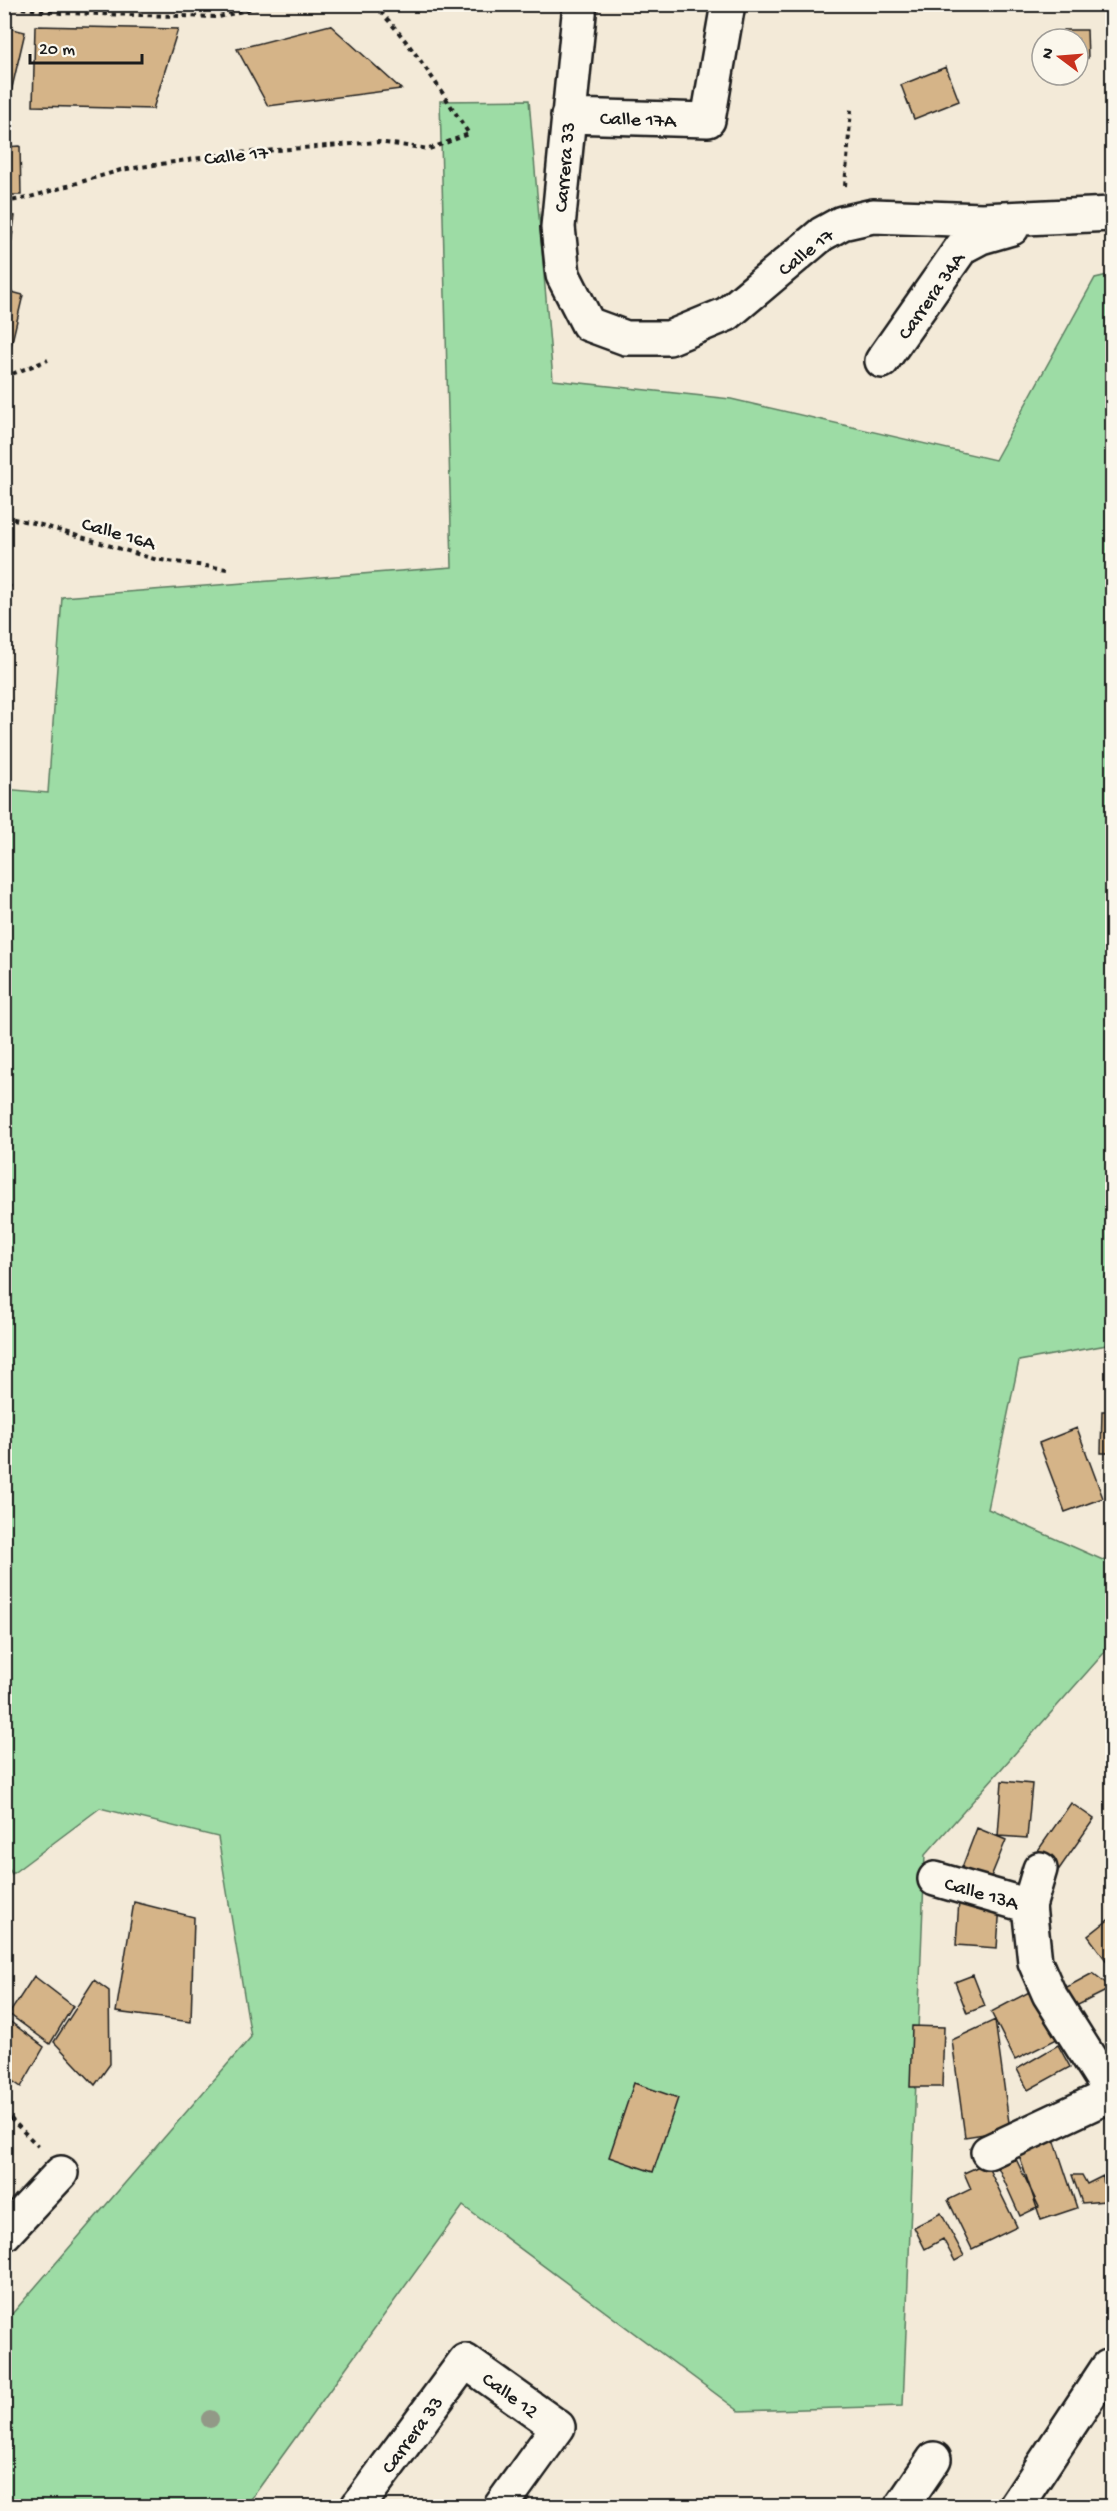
<svg xmlns="http://www.w3.org/2000/svg" width="1117" height="2511" font-family="'Gochi Hand',sans-serif">
	<style>
		.green { fill: #9ddca5; stroke: #5c7c60; stroke-width: 1.5 }
		.building { fill: #d5b488; stroke: #1c1c1c; stroke-width: 1.5 }
		.lines { fill: none; stroke-linecap: round; stroke-linejoin: round }
		.minor-casing { stroke: #1c1c1c; stroke-width: 38 }
		.path { stroke: #1c1c1c; stroke-width: 4; stroke-dasharray: 4.5 4.5; stroke-linecap: butt }
		.minor { stroke: #fbf7ec; stroke-width: 33 }
		.tree { fill: #929987 }
		.labels { text-anchor: middle; stroke-width: 5; stroke-linejoin: round; paint-order: stroke }
		.street-label { font-size: 20px; fill: #1c1c1c; stroke: #fbf7ec }
	</style>
	<rect width="100%" height="100%" fill="#f3ead8"/>
	<filter id="ink" filterUnits="userSpaceOnUse"><feTurbulence type="fractalNoise" baseFrequency=".0167" numOctaves="2"/><feDisplacementMap in="SourceGraphic" scale="12" xChannelSelector="R" yChannelSelector="G"/><feConvolveMatrix kernelMatrix="1 2 1 2 8 2 1 2 1" color-interpolation-filters="sRGB"/></filter>
	<g filter="url(#ink)">
		<!-- green -->
		<path class="green" d="M529,100L553,380L731,399L995,460L1095,278L1112,274V1344L1019,1361L988,1509L1112,1564V1644L925,1855L903,2406L739,2411L463,2206L246,2506H5V2322L251,2037L218,1837L100,1808L12,1874L5,1862L4,789L48,793L62,597L452,567L440,101Z"/>
		<!-- building -->
		<path class="building" d="M103,4H177V10Z
			M330,25L401,89L268,106L237,49Z
			M35,26L178,29L153,109L33,106Z
			M4,27L25,32L4,122Z
			M1063,30H1087L1088,58L1078,59V39H1058Z
			M946,67L959,101L914,119L901,85Z
			M20,146L21,195H4V147Z
			M4,215L15,216L8,266H4Z
			M4,290L23,295L7,363L4,362Z
			M4,583L11,586L4,602Z
			M1102,1411H1112V1453H1101Z
			M1077,1428L1103,1498L1065,1512L1039,1443Z
			M1002,1781L1032,1784L1027,1838L998,1836Z
			M1071,1803L1094,1819L1055,1875L1032,1859Z
			M977,1828L1006,1840L986,1889L958,1878Z
			M959,1901L1000,1904L997,1948L956,1945Z
			M134,1902L194,1917L191,2022L116,2012Z
			M1112,1917V1960L1108,1963L1088,1936Z
			M1093,1973L1112,1988L1074,2007L1065,1988Z
			M973,1975L985,2006L967,2013L955,1982Z
			M34,1976L73,2006L50,2044L9,2014Z
			M94,1980L109,1991L110,2064L95,2085L54,2042Z
			M1033,1990L1057,2039L1015,2060L991,2012Z
			M4,2017L44,2047L21,2087L4,2075Z
			M995,2020L1010,2130L965,2137L952,2040Z
			M912,2026L944,2027L942,2087H910Z
			M1058,2045L1070,2067L1028,2090L1017,2069Z
			M634,2083L678,2098L653,2172L609,2157Z
			M1054,2139L1077,2208L1041,2220L1018,2152Z
			M1016,2159L1039,2207L1020,2216L998,2167Z
			M986,2163L1017,2227L972,2249L948,2200L971,2189L964,2173Z
			M1072,2175H1082L1087,2184L1103,2176L1105,2201L1082,2203Z
			M941,2213L964,2256L955,2261L943,2239L925,2249L914,2227Z"/>
		<g class="lines">
			<defs>
				<path id="minor" d="M580,4L558,227L563,275L588,324L626,338H669L727,314L822,234L842,223L873,216L982,220L1112,214
					M568,116L708,120L728,4
					M882,361L962,247L981,237L1012,228
					M1040,1869L1029,1906L1035,1962L1049,1994L1112,2094
					M935,1879L1029,1906
					M988,2152L1112,2094
					M4,2234L61,2173
					M358,2506L465,2361L558,2427L501,2506
					M902,2506L934,2459
					M1016,2506L1108,2367L1112,2370"/>
			</defs>
			<!-- minor casing -->
			<use href="#minor" class="minor-casing"/>
			<!-- path -->
			<path class="path" d="M4,6L61,13L219,17L270,4
				M845,186L851,109
				M4,202L27,198L121,170L227,154L378,142L429,149L469,134C440,89 411,42 373,4
				M4,377L48,360
				M4,517L38,524L154,559L227,569
				M4,2112L38,2146"/>
			<!-- minor -->
			<use href="#minor" class="minor"/>
		</g>
		<!-- trees -->
		<circle class="tree" cx="210" cy="2419" r="9"/>
	</g>
	<g class="labels">
		<!-- street labels -->
		<g class="street-label">
			<text transform="translate(638 118) rotate(2)" y="7">Calle 17A</text>
			<text transform="translate(236 154) rotate(-6)" y="7">Calle 17</text>
			<text transform="translate(563 167) rotate(-85)" y="7">Carrera 33</text>
			<text transform="translate(805 251) rotate(-38)" y="7">Calle 17</text>
			<text transform="translate(930 295) rotate(-55)" y="7">Carrera 34A</text>
			<text transform="translate(119 532) rotate(16)" y="7">Calle 16A</text>
			<text transform="translate(982 1892) rotate(16)" y="7">Calle 13A</text>
			<text transform="translate(511 2394) rotate(36)" y="7">Calle 12</text>
			<text transform="translate(411 2434) rotate(-54)" y="7">Carrera 33</text>
		</g>
	</g>
	<!-- margin -->
	<rect width="1117" height="2511" fill="none" stroke="#fbf7ec" stroke-width="24"/>
	<rect x="12" y="12" width="1093" height="2487" fill="none" stroke="#1c1c1c" stroke-width="2" filter="url(#ink)"/>
	<!-- north arrow -->
	<g transform="translate(1060 57) rotate(286)"><circle r="28" fill="#fbf7ec" stroke="#a29f99" stroke-width="1.5"/>
	<path d="M0-4.5L10 22L0 15L-10 22Z" fill="#c8321e"/>
	<text y="-9" font-size="16" font-weight="bold" text-anchor="middle" fill="#1c1c1c">N</text>
	</g>
	<!-- scale -->
	<path d="M30 54v9h112v-9" fill="none" stroke="#1c1c1c" stroke-width="3"/>
	<text x="39" y="54" font-size="18" fill="#1c1c1c" stroke="#fbf7ec" stroke-width="4.5" paint-order="stroke">20 m</text>
</svg>
